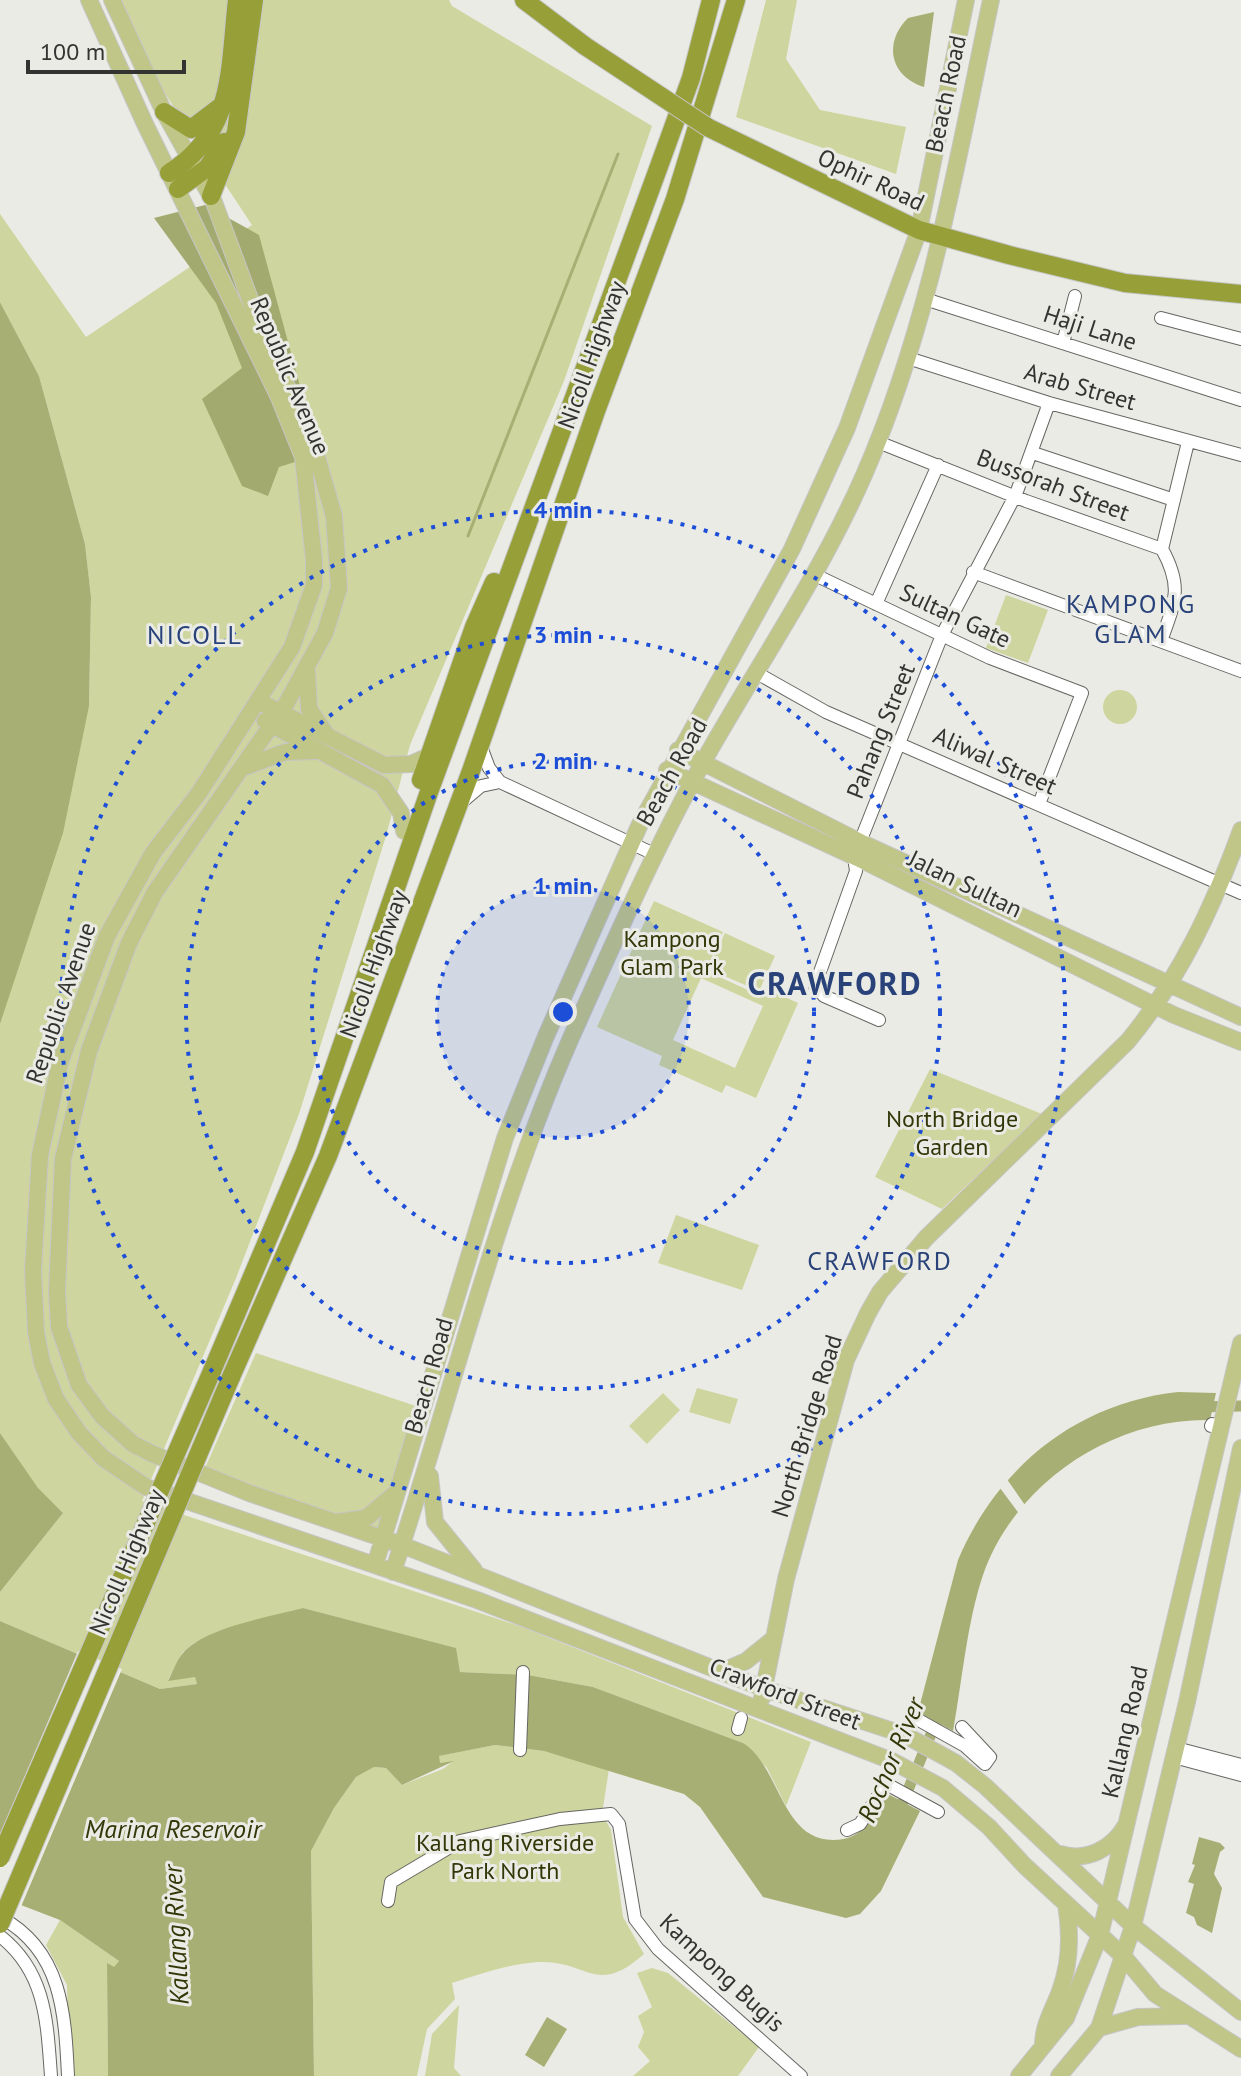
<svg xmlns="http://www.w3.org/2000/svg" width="1241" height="2076" font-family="'PT Sans',sans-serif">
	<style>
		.green { fill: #ced59e; fill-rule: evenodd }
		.forest { fill: #a3aa6f }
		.water { fill: #a8af74 }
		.pier { fill: #eaebe5 }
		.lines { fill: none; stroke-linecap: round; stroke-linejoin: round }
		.stream { stroke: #a8af74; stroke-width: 3 }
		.canal { stroke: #a8af74; stroke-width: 11 }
		.minor-casing { stroke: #666662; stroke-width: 14 }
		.major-casing { stroke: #c6c6c5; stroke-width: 18 }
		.highway-casing { stroke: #c6c6c5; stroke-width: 20 }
		.minor { stroke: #fff; stroke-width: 12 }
		.major { stroke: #c0c588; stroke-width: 16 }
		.highway { stroke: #969f38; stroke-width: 18 }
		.highway-bridge-casing { stroke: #c6c6c5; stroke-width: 20; stroke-linecap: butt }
		.highway-bridge { stroke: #969f38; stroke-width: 18 }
		.ring { fill: none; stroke: #1d4ed8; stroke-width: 4; stroke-dasharray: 4 8 }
		.labels { text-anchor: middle; stroke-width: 6; stroke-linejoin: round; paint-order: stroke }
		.street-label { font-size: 24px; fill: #333331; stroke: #eaebe5 }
		.park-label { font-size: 24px; fill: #333708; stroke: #eaebe5 }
		.neighbourhood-label { font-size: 26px; letter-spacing: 2px; fill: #29427a; stroke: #eaebe5 }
		.water-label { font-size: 26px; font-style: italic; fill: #343809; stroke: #eaebe5 }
		.district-label { font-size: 32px; font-weight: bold; letter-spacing: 2px; fill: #29427a; stroke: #eaebe5 }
		.centre { fill: #1d4ed8; stroke: #eaebe5; stroke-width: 4 }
		.ring-label { font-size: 24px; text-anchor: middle; font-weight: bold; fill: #1d4ed8; stroke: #eaebe5; stroke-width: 6; stroke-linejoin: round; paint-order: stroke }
	</style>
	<rect width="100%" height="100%" fill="#eaebe5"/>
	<!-- green -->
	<path class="green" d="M103,0H449L452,6L652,126L564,381L410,745L386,836L299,1114L236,1278L142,1501L522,1627L811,1742L786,1806L767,1768L743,1743L593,1687L528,1675L460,1672L455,1648L303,1608L217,1632L194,1643L183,1652L168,1680L195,1676L197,1684L160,1689L0,1621V1592L63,1513L38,1489L0,1433V1024L89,706L91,597L85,544L39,376L0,302V214L86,337L252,225Z
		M766,0H797L786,59L820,110L906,127L896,174L736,117Z
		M1006,595L1048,610L1028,663L986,648Z
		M1103 707a17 17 0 1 1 34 0a17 17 0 1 1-34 0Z
		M654,901L723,932L706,971L759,995L763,987L798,1003L756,1098L726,1085L722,1093L659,1065L662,1056L597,1027ZM701,978L763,1006L735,1068L673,1040Z
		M725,933L775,956L759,991L708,969Z
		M930,1069L1042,1114L942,1209L875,1177Z
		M676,1215L759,1245L742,1290L658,1263Z
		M256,1353L422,1408L384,1540L205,1468Z
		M697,1388L738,1399L730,1424L689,1412Z
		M663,1393L680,1410L647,1444L629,1426Z
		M495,1745L544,1751L609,1769L602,1814L611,1830L623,1917L644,1954C595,1997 589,1960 538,1962C508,1964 481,1974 452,1983L455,1999L427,2029L417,2076H314L311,1851L334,1808L356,1777L374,1767L386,1768L402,1785L443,1769L452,1762L440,1763L438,1756Z
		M60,1920L119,1961L114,1968L107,1964L108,2076H69L67,1985L46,1945Z
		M652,1968L668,1973L759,2047L738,2076H633L650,2061L638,2047L644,2032L638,2016L652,2007L637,1973Z
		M459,2005L454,2068L461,2076H425L432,2034Z"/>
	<!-- forest -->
	<path class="forest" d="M205,205L259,235L303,397L301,460L279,467L268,496L242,486L202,399L242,368L216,303L154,218Z"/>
	<!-- water -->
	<path class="water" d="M934,12L924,87C890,76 883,43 908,18Z
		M0,302L39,376L85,544L91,597L89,706L63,833L0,1024Z
		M1178,1392L1216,1393L1210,1420C1112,1418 1015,1483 983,1575C967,1622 962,1682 953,1731L918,1712L958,1560C997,1468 1076,1403 1178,1392Z
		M0,1433L38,1488L63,1513L0,1592Z
		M303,1608L456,1648L460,1672L528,1675L593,1687L743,1743C780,1766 781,1840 833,1840C864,1840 873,1816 886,1793L920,1811L881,1891L860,1914L846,1918L763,1897L700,1807L684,1794L544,1751L495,1745L439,1756L440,1763L454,1761L402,1785L386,1768L374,1767L356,1777L334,1808L311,1851L314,2076H108L107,1963L114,1967L119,1961L60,1920L0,1897V1621L160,1689L197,1684L195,1677L168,1681C173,1672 176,1661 183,1653C206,1627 270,1617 303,1608Z
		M1199,1837L1220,1843L1225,1848L1220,1852L1214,1874L1222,1888L1212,1933L1197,1925L1194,1917L1186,1913L1194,1884L1188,1882L1195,1865L1192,1864Z
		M547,2017L567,2029L544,2067L525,2055Z"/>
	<!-- pier -->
	<path class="pier" d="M1004,1475L1027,1508L1020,1515L997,1484Z
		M78,1651L122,1669L20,1909L0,1901V1834Z"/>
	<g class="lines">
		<!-- stream -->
		<path class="stream" d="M468,536L618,154"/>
		<!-- canal -->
		<path class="canal" d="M1198,1407L1241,1406
			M903,1802L936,1722"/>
		<defs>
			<path id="minor" d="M925,299L1241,400
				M1161,318L1241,339
				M1063,343L1075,296
				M908,358L1049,403L1241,455
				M878,442L1026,501L1162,549C1183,587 1175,602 1161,641
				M1033,453L1174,500
				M1162,549L1188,442
				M973,572L1241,671
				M813,574L990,658L1082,693L1039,804
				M876,604L938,465
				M755,672L826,712L1241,893
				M480,744L489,768L500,782L654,854
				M462,802L481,786L500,782
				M860,842L942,635L1016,494L1049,403
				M854,857L856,871L815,986L824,996L879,1020
				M1211,1426L1212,1424
				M915,1718L965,1746L985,1764L990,1757L962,1727
				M738,1729L741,1718
				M1176,1748L1241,1765
				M520,1750L523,1672
				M1174,1757L1241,1775
				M881,1781L938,1812
				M847,1830L860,1824L880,1793
				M388,1901L391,1882L460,1841L560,1819L611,1814L619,1824L635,1919L658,1949L801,2076
				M0,1917C62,1950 65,2013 68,2076
				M0,1936C46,1972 47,2022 51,2076"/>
			<path id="major" d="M89,0L145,124L278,395L303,457L314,560V585L292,647L199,793L153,853L107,936L60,1063L40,1155L33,1271L36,1332L42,1363L56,1399L79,1433L103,1458L146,1487L477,1600L892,1761L943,1788L989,1827L1025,1866L1124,1957L1155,1994L1241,2049
				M112,0L164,112L214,202L258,321L315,450L334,516L339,588L325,633L286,704L155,892L129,943L89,1051L63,1159L57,1291L59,1327L79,1385L102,1416L133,1444L153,1454L249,1493L402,1545L762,1688L905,1735L956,1763L985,1786L1133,1926L1241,2012
				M307,671L309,709L326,734
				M258,701L384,765L411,764L429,756
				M265,721L382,785L401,813L404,831
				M678,750L860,842L1241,1017
				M242,768L285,752L316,751
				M667,770L866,862L1174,1015L1241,1042
				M430,1476L435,1522L474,1570
				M337,1522L366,1518L396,1493
				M375,1565L505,1138L546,1036L640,824L792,549L847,428L919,230L966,0
				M393,1572C452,1394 495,1212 570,1040C613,944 655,848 706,757C759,663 821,574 864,475C930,324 957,161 991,0
				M721,1672L746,1661L772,1640
				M762,1698L786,1579L846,1360L868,1313L880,1292L926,1238L1128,1041C1180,978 1213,907 1241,830
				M1060,1854C1087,1862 1112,1849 1126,1825
				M1099,2028L1138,2017L1184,2016
				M1043,2045C1043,2025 1053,2010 1060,1991C1071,1962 1071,1934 1066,1904
				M1019,2076L1066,2018L1100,1935L1241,1343
				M1059,2076L1099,2028L1133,1926L1187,1702L1241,1448"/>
			<path id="highway" d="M524,0L585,46
				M164,112L191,129L220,107
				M169,173C235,132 229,69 237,0
				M814,179L919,230L1009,255L1125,283L1241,294
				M178,189L207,168L224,142
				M211,196L236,132L254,0
				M421,780L474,627L494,582
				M212,1371L305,1152L429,792L658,169L691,78L711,0
				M231,1377L328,1156L471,771L596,411L675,199L736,0"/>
		</defs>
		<!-- minor casing -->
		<use href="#minor" class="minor-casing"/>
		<!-- major casing -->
		<use href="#major" class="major-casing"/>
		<!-- highway casing -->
		<use href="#highway" class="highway-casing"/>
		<!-- minor -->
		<use href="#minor" class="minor"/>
		<!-- major -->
		<use href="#major" class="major"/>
		<!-- highway -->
		<use href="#highway" class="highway"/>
		<defs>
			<path id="highway-bridge" d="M585,46L709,128L814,179
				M0,1858L212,1371
				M0,1924L231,1377"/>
		</defs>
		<!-- highway-bridge casing -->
		<use href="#highway-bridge" class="highway-bridge-casing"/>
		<!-- highway-bridge -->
		<use href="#highway-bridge" class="highway-bridge"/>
	</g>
	<!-- distance rings -->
	<circle cx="563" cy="1012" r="126" fill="#1d4ed8" fill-opacity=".12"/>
	<g class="ring">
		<circle cx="563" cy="1012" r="126"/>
		<circle cx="563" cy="1012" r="251"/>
		<circle cx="563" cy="1012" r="377"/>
		<circle cx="563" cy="1012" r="502"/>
	</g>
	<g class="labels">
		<!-- street labels -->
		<g class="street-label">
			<text transform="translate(946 94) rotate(-78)" y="8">Beach Road</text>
			<text transform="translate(871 180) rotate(25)" y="8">Ophir Road</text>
			<text transform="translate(1090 328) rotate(18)" y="8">Haji Lane</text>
			<text transform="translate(592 355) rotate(-70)" y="8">Nicoll Highway</text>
			<text transform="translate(290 376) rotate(67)" y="8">Republic Avenue</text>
			<text transform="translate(1080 387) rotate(16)" y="8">Arab Street</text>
			<text transform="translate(1053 485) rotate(21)" y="8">Bussorah Street</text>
			<text transform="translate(955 616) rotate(25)" y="8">Sultan Gate</text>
			<text transform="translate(881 731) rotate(-68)" y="8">Pahang Street</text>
			<text transform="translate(995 761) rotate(24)" y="8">Aliwal Street</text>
			<text transform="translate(672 772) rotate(-61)" y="8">Beach Road</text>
			<text transform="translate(965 884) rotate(26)" y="8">Jalan Sultan</text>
			<text transform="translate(374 964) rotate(-70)" y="8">Nicoll Highway</text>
			<text transform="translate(61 1003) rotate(-71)" y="8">Republic Avenue</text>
			<text transform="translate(429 1376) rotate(-74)" y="8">Beach Road</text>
			<text transform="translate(807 1426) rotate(-73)" y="8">North Bridge Road</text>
			<text transform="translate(127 1562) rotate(-67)" y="8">Nicoll Highway</text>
			<text transform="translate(785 1694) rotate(21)" y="8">Crawford Street</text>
			<text transform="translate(1125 1732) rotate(-77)" y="8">Kallang Road</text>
			<text transform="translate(722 1973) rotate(43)" y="8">Kampong Bugis</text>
		</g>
		<!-- park labels -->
		<g class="park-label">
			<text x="672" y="947">Kampong<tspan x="672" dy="28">Glam Park</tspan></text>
			<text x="952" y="1127">North Bridge<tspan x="952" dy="28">Garden</tspan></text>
			<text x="505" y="1851">Kallang Riverside<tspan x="505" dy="28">Park North</tspan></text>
		</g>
		<!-- neighbourhood labels -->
		<g class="neighbourhood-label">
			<text x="1131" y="613">KAMPONG<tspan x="1131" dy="30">GLAM</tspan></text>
			<text x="195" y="644">NICOLL</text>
			<text x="880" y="1270">CRAWFORD</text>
		</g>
		<!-- water labels -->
		<g class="water-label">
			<text transform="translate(891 1760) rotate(-67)" y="9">Rochor River</text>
			<text x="173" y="1838">Marina Reservoir</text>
			<text transform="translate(176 1935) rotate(-93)" y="9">Kallang River</text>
		</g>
		<!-- district labels -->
		<g class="district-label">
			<text x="835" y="995">CRAWFORD</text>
		</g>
	</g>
	<circle cx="563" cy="1012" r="12" class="centre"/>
	<g class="ring-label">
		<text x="563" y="518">4 min</text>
		<text x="563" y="643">3 min</text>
		<text x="563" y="769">2 min</text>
		<text x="563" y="894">1 min</text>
	</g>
	<!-- scale -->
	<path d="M28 60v12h156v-12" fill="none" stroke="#333331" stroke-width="4"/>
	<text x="40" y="60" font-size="24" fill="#333331" stroke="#eaebe5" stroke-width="6" paint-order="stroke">100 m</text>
</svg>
